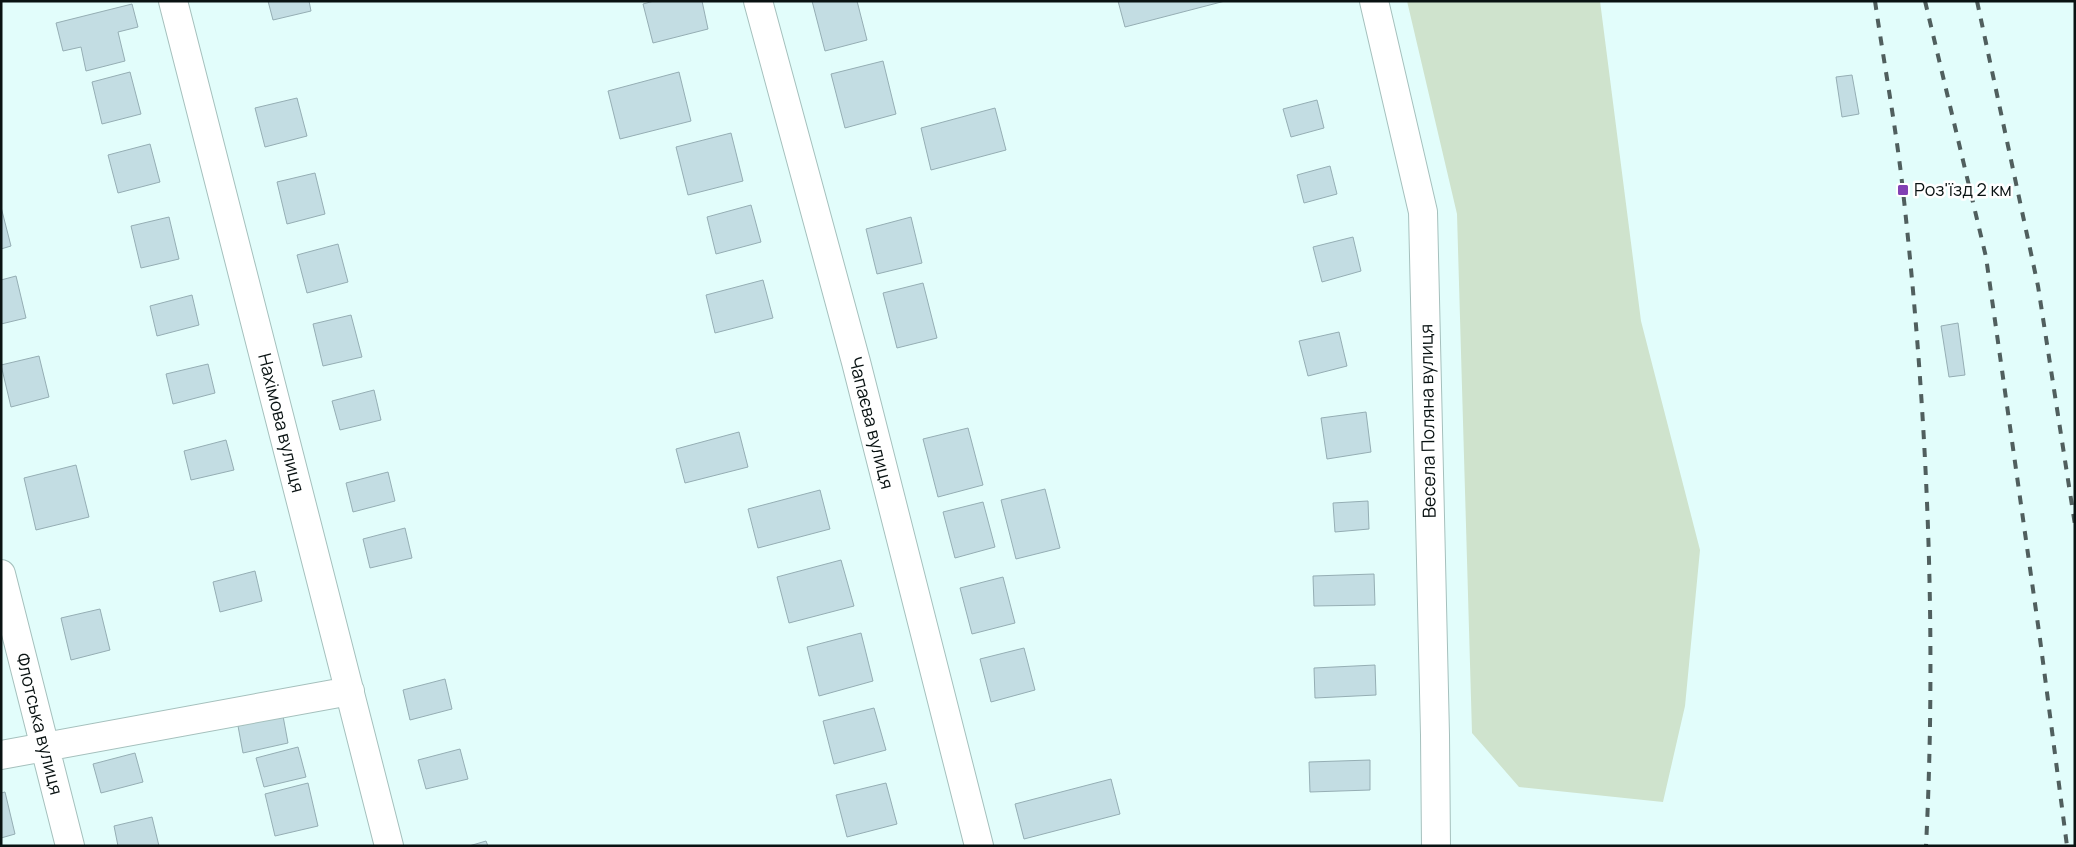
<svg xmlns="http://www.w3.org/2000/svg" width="2076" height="847" font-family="Manrope,sans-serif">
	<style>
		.green { fill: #cfe3cd }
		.building { fill: #c3dde3; stroke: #95aeb4 }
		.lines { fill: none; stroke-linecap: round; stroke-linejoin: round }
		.minor-casing { stroke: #a5c0bd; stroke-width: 30 }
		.minor { stroke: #fff; stroke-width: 28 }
		.rail { stroke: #505f5e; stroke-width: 4; stroke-dasharray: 9 9; stroke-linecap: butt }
		.poi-dot { fill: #8240b4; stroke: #fff; stroke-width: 2 }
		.labels { text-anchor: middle; stroke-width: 5; stroke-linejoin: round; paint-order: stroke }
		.poi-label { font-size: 18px; fill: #091212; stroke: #fff; text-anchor: start }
		.street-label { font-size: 18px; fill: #091212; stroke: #fff }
	</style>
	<rect width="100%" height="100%" fill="#e2fdfb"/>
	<!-- green -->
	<path class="green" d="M1407,1H1600L1641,321L1700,550L1685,706L1663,802L1519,787L1472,733L1457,214Z"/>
	<!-- building -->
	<path class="building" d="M268,1H309L311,11L273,20Z
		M654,1H702L708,29L653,43L643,4Z
		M812,1H857L867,40L825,51Z
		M1118,1H1225L1125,27Z
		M132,4L138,27L118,32L125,61L86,71L81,47L63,51L56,23Z
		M883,61L896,114L845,128L831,74Z
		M130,72L141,114L102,124L92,82Z
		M679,72L691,121L620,139L608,91Z
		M1852,75L1859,114L1842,117L1836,77Z
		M297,98L307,136L265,147L255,108Z
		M1317,100L1324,128L1291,137L1283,109Z
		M995,108L1006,150L931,170L921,128Z
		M731,133L743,181L688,195L676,147Z
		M150,144L160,182L118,193L108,155Z
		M1330,166L1337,194L1304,203L1297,175Z
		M315,173L325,214L287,224L277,182Z
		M751,205L761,242L716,254L707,217Z
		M1,207L11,246L1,249Z
		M169,217L179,259L141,268L131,226Z
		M911,217L922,263L877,274L866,229Z
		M1353,237L1361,271L1322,282L1313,247Z
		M338,244L348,282L307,293L297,255Z
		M16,276L26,318L1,324V280Z
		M763,280L773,318L715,333L706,295Z
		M923,283L937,338L897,348L883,293Z
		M192,295L199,325L157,336L150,306Z
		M351,315L362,357L323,366L313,324Z
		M1958,323L1965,375L1949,377L1941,326Z
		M1339,332L1347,366L1308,376L1299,341Z
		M39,356L49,397L11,407L1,365Z
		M208,364L215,393L173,404L166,374Z
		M374,390L381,420L340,430L332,401Z
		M1366,412L1371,452L1327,459L1321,418Z
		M968,428L983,485L938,497L923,439Z
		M739,432L748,467L685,483L676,449Z
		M226,440L234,470L191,480L184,451Z
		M76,465L89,517L36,530L24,478Z
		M388,472L395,501L353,512L346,483Z
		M1045,489L1060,548L1016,559L1001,500Z
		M820,490L830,529L758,548L748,509Z
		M1368,501L1369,529L1335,532L1333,503Z
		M983,502L995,547L955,558L943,512Z
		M405,528L412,558L370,568L363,539Z
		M841,560L854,606L789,623L777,577Z
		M255,571L262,601L220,612L213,582Z
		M1374,574L1375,605L1314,606L1313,576Z
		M1003,577L1015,623L972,634L960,588Z
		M100,609L110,650L71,660L61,618Z
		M861,633L873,681L819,696L807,647Z
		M1024,648L1035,690L991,702L980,659Z
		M1375,665L1376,695L1315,698L1314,668Z
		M445,679L452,709L410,720L403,690Z
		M874,708L886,750L834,764L823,721Z
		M283,716L288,743L243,753L238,726Z
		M298,747L306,777L264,787L256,758Z
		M460,749L468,779L426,789L418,760Z
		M135,753L143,782L101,793L93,764Z
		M1370,760V790L1310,792L1309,762Z
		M1111,779L1120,814L1024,839L1015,804Z
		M308,783L318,826L275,836L265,794Z
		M886,783L897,824L847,837L836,795Z
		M5,792L15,834L1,838V793Z
		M152,817L159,846H118L114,826Z
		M486,841L488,846H469Z"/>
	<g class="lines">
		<defs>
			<path id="minor" d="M173,1L389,846
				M758,1L856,362L979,846
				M1374,1L1423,212L1435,735L1436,846
				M1,574L70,846
				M1,755L350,691"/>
		</defs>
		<!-- minor casing -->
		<use href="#minor" class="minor-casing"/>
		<!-- minor -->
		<use href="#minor" class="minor"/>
		<!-- rail -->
		<path class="rail" d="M1875,1C1884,64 1896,127 1903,191C1927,408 1937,628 1926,846
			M1925,1L1986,257L2040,639L2067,846
			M1977,1L2038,286L2075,525"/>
	</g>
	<!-- markers -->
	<rect class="poi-dot" x="1897" y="184" width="12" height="12" rx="2.5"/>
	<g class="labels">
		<!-- poi labels -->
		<g class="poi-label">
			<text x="1914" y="196">Роз'їзд 2 км</text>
		</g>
		<!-- street labels -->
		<g class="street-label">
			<text transform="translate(1428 421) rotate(-91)" y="6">Весела Поляна вулиця</text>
			<text transform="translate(281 423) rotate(76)" y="6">Нахімова вулиця</text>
			<text transform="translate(871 423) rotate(76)" y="6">Чапаєва вулиця</text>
			<text transform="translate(39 724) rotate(76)" y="6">Флотська вулиця</text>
		</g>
	</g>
	<!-- border -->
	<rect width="2076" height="847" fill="none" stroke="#091212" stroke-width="5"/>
</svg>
